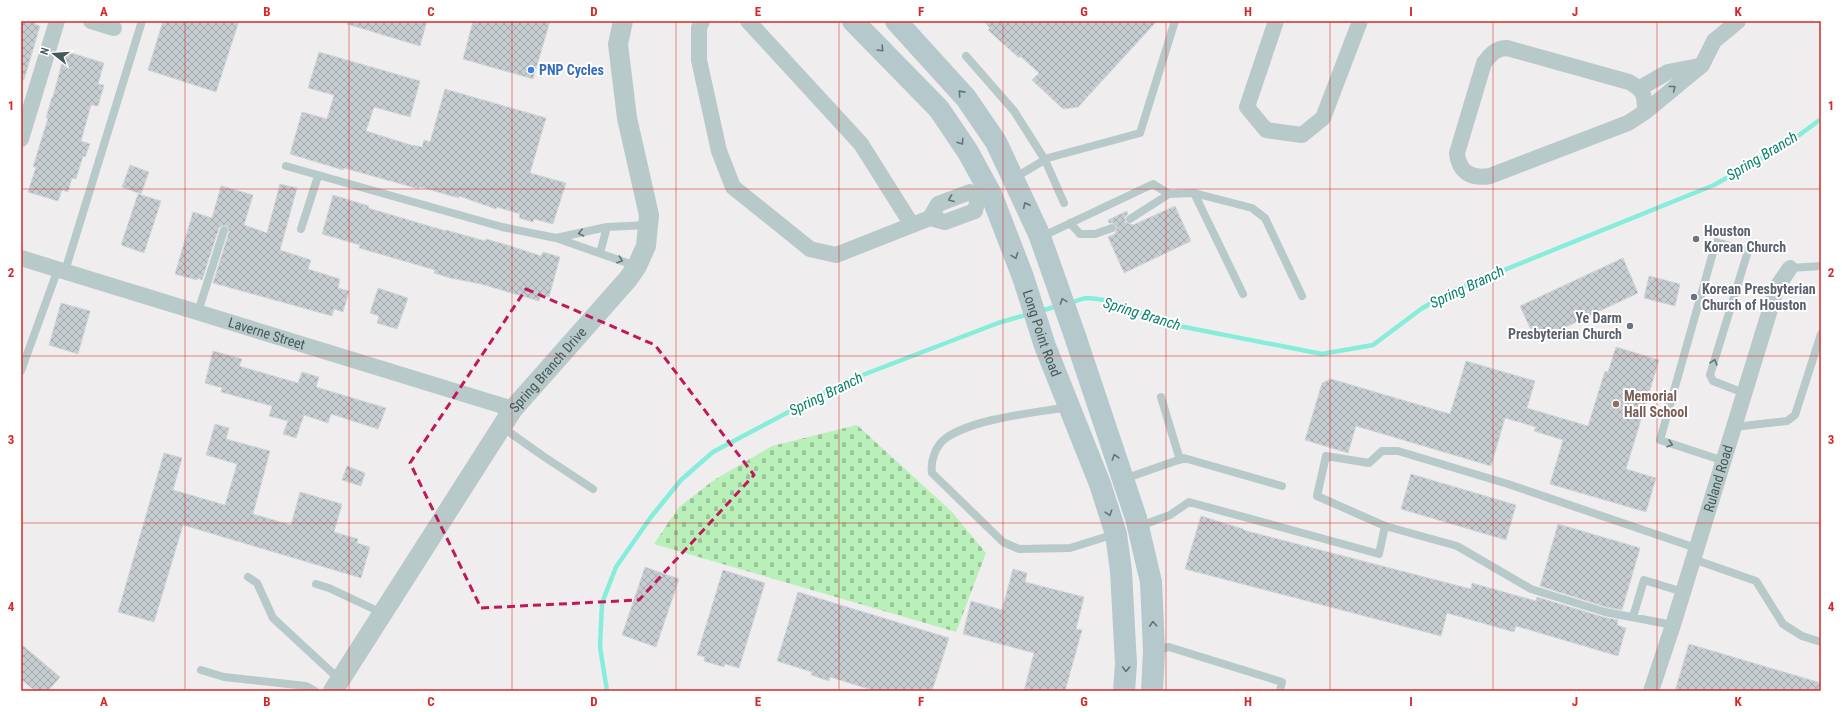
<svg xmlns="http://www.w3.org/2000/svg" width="1842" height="712" font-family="'Roboto Condensed',sans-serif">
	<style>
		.cemetery { fill: url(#cemetery-stones) }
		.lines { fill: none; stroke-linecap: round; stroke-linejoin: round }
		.stream { stroke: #86edda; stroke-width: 4.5 }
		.building { fill: url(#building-cross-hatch); stroke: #d1d6d9 }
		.service { stroke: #b8c9ca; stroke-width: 8 }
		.minor { stroke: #b8c9ca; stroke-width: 16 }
		.tertiary { stroke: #b8c9ca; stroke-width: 20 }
		.secondary { stroke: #b5c9cd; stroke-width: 22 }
		.oneway { stroke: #617577 }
		.oneway2 { stroke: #627576 }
		.marked { fill: none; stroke: #c2185b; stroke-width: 3; stroke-dasharray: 8 5; stroke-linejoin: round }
		.grid { fill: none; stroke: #d62828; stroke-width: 1; stroke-opacity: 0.55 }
		.shop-dot { fill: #3f7fe0; stroke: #fff; stroke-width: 1.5 }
		.worship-dot { fill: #6b7280; stroke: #fff; stroke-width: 1.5 }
		.education-dot { fill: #8d6e63; stroke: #fff; stroke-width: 1.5 }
		.labels { text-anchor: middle; stroke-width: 4; stroke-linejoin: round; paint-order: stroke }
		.shop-label { font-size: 14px; font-weight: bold; fill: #366cbe; stroke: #fff; text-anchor: start }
		.worship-label { font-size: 14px; font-weight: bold; fill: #5b616d; stroke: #fff; text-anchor: start }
		.street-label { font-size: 14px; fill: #45595a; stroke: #fff }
		.education-label { font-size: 14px; font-weight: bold; fill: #785e54; stroke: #fff; text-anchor: start }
		.water-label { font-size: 15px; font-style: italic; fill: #0c826d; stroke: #fff }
		.neatline { fill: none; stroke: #d62828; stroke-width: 1.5 }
		.grid-label { font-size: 13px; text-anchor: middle; font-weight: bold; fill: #d62828 }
	</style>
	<defs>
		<pattern id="cemetery-stones" width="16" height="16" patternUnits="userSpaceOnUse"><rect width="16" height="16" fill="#b9efb9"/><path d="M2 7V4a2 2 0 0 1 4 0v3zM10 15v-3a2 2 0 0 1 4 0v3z" fill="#98c599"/></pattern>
		<pattern id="building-cross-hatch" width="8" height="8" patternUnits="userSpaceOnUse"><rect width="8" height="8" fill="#c6cdd0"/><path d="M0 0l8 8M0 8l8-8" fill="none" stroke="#a3a9ac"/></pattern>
	</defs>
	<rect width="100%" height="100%" fill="#f0edee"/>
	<!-- cemetery -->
	<path class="cemetery" d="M857,425L951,511L986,553L956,632L654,544L679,507L714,480L772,446Z"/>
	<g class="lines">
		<!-- stream -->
		<path class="stream" d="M1069,303C1075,302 1082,298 1087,298C1112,299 1138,310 1159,322L1322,354L1373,345L1421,309L1452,291L1714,185L1787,144L1821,119
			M1040,311L1058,306
			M607,691L600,647L602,603L616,567L651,517L681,480L713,452L847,381L998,323L1029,314"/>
	</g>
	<!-- building -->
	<path class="building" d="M21,21H36L35,24L40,26L24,80H21Z
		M163,21H239L216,92L148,70Z
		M348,21H427L420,46L347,24Z
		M473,21H550L533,79L463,59Z
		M983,21H1157L1078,107L1063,109L1032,80L1039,73L1020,56L1019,58L988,30L990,28Z
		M65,51L104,63L98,84L104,85L98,106L91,105L81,141L90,144L85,157L83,156L76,179L72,178L68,192L62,190L58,201L28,192L36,167H33L48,118H46L52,97H53Z
		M319,52L420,81L410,117L374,107L366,131L414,146V145L422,147L424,140L430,142L445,89L546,118L530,173L566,183L553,224L534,219L533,222L519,218L520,214L497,207L496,209L459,196V198L420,187L419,189L344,168L343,170L290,154L302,112L327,119L334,95L308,88Z
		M130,165L149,172L141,194L122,187Z
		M280,184L297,188L280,250L311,260L308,269L340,279L338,288L349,291L343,312L334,309L332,316L213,283L229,232L228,227L225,225L221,226L219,228L202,280L198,278L197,280L175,274L193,212L212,218L221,186L253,195L244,225L267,233Z
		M138,194L161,201L144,253L121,245Z
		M333,195L369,206L368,208L446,231V230L485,241L486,239L504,244L541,256L543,252L560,257L549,297L541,294L539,301L481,284L450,278L434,273L435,270L359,248L360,245L322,234Z
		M1175,206L1191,241L1124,273L1108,237L1115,234L1117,227L1113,223H1109L1108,220L1127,211L1128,214L1125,217V222L1133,225Z
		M1623,258L1638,293L1536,341L1520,306Z
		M1649,276L1680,284L1675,306L1644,298Z
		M378,288L408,298L397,329L377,323L379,316L370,313Z
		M61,303L90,311L78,354L49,345Z
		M1616,347L1659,360L1626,469L1656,478L1646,512L1550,484L1563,440L1534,431L1536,427L1505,418L1491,466L1356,426L1348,453L1305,440L1322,383L1331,379L1450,414L1466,361L1535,381L1527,408L1588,426L1605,371L1608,372Z
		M213,351L242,359L239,366L298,383L302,372L319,377L316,387L386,408L378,429L331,414L328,423L304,415L296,438L283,434L288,421L269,416L272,406L221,392L222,388L205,383Z
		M215,424L229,428L226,439L270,451L253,514L291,525L300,492L342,504L334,532L358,539L357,543L370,547L361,578L183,525L154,622L118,612L164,453L182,458L173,490L225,505L237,464L206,455Z
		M347,466L365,473L361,486L342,480Z
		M1411,474L1516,505L1506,540L1401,509Z
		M1201,516L1243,529V530L1471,589L1472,583L1536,601L1537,597L1603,617L1618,620L1617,625L1626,628L1618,656L1516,626L1514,632L1447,613L1441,636L1185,569Z
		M1558,524L1640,548L1622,610L1606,607L1540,586Z
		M645,567L679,579L656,647L622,635Z
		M1013,569L1027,573L1025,582L1084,597L1076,629L1082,630L1065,691H1024L1034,653L963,634L971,601L1002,610Z
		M723,570L765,583L739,668L725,664L724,667L704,661L705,657L697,655Z
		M798,592L949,638L932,691H875L830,677L829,681L811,675L812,672L777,661Z
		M21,644L60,677L48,691H35L21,679Z
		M1689,644L1821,683V691H1675Z"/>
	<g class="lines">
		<!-- service -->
		<path class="service" d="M966,56L1014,111L1045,160L1064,203
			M286,166L502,227L556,238L636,266
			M1014,178L1048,158L1140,133L1175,21
			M1194,193L1243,294
			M1130,219L1169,194
			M1070,223L1080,234H1095L1112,228
			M301,229L318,176
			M1041,237L1153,184L1169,194L1194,193L1252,208L1265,218L1302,296
			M556,238L607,227L648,225
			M600,253L607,227
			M1790,268L1821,266
			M65,271L142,21
			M198,312L224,230
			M21,371L58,269
			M1161,397L1180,460
			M1069,407C1034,413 975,418 946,438C936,445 930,461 932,473L1003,542L1019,549L1070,548L1115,534
			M502,427L543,456L593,489
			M1734,427L1787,421L1795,415L1821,334
			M1724,461L1660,440L1716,242L1748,251L1710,375L1713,381L1744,393
			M1124,479L1184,458L1282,486
			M1140,526L1170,515L1189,502L1379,554L1385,526L1457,546L1531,589L1605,612L1673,625
			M1385,526L1317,496L1326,456L1369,463L1382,451H1398L1508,484L1696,548
			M1693,559L1756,581L1783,624L1802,636L1821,642
			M248,577L257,583L273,618L340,680
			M316,584L329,588L382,613
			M1633,617L1644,580L1683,592
			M1156,650L1169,647L1282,682L1280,691
			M201,670L224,677L306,686L315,691"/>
		<!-- minor -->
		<g class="minor">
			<path d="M91,21L114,28"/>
			<path d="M702,21L699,28V60L719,151L733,187L810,249L836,255L930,218L945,222L975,211L978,198"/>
			<path d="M748,21L861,144L912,225"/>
			<path d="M1276,21L1247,107L1266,130L1302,135L1323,118L1360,21"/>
			<path d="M1640,88L1668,72L1699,66"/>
			<path d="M1645,112C1645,95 1644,90 1629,82L1507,48C1496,48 1491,54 1484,63L1457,153C1459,173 1472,179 1490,176L1628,123L1645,112L1702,65L1714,41L1738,21"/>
			<path d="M21,139L57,21"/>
			<path d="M930,218L938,204L970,192L978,198"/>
			<path id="s1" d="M21,258L513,409"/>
			<path id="s2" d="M1651,691L1673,625L1777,287L1790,268"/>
		</g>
		<!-- tertiary -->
		<path class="tertiary" id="s3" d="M333,691L513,409L628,279L637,266L646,246L649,215L627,118L618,44L623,21"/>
		<!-- secondary -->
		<g class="secondary">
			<path id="s4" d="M853,21L939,109L968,152L991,194L1023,277L1045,346L1100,484L1116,534L1121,571L1126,664L1124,691"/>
			<path d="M896,21L966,98L996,142L1039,234L1075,336L1136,518L1151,582L1154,651L1152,691"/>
		</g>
	</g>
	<!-- one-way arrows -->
	<defs><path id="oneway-chevron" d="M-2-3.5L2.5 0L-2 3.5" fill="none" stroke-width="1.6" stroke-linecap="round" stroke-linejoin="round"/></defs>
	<g class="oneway">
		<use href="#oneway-chevron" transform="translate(881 49) rotate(46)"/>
		<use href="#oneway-chevron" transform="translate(961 93) rotate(-132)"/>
		<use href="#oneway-chevron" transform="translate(961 142) rotate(56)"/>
		<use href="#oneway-chevron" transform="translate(1026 205) rotate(-115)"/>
		<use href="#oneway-chevron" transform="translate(1015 256) rotate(69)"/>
		<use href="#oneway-chevron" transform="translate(1063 301) rotate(-110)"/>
		<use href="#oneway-chevron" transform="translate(1115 457) rotate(-108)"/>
		<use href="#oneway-chevron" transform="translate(1109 513) rotate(73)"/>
		<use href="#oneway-chevron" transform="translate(1153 624) rotate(-93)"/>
		<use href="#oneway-chevron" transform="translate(1126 669) rotate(92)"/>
	</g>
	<g class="oneway2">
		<use href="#oneway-chevron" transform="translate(1673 88) rotate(-38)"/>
		<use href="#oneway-chevron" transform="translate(951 199) rotate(159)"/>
		<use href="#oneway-chevron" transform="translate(581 233) rotate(167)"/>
		<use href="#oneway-chevron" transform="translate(620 260) rotate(19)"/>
		<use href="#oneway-chevron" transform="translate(1714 362) rotate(-74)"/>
		<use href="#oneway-chevron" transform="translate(1670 444) rotate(17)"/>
	</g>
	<!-- marked area -->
	<path class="marked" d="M526,289L655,345L754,475L639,600L481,608L410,463Z"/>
	<!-- grid -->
	<path class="grid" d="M185,21V691M349,21V691M512,21V691M676,21V691M839,21V691M1003,21V691M1166,21V691M1330,21V691M1493,21V691M1657,21V691M21,189H1821M21,356H1821M21,523H1821"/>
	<!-- markers -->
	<circle class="shop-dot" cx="531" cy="70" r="4"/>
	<g class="worship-dot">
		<circle cx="1696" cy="239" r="4"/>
		<circle cx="1694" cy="297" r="4"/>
		<circle cx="1630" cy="326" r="4"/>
	</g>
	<circle class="education-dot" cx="1616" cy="404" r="4"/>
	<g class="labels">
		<!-- shop labels -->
		<g class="shop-label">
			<text x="539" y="75">PNP Cycles</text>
		</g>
		<!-- worship labels -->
		<g class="worship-label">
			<text x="1704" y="236">Houston<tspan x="1704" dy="16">Korean Church</tspan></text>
			<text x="1702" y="294">Korean Presbyterian<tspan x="1702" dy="16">Church of Houston</tspan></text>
			<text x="1622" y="323" text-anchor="end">Ye Darm<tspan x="1622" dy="16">Presbyterian Church</tspan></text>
		</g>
		<!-- street labels -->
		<g class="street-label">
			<text dy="5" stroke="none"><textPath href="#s1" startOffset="257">Laverne Street</textPath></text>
			<text dy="5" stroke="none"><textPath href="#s4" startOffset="371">Long Point Road</textPath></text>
			<text dy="5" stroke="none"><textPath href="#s3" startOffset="387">Spring Branch Drive</textPath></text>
			<text dy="5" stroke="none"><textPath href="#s2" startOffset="223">Ruland Road</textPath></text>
		</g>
		<!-- education labels -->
		<g class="education-label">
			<text x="1624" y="401">Memorial<tspan x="1624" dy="16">Hall School</tspan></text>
		</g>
		<!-- water labels -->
		<g class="water-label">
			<text transform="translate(1762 156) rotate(-31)" y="5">Spring Branch</text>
			<text transform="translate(1467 287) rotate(-25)" y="5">Spring Branch</text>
			<text transform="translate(1142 314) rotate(17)" y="5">Spring Branch</text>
			<text transform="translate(826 394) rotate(-26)" y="5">Spring Branch</text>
		</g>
	</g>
	<!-- border -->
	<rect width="1842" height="712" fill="none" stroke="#ffffff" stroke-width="44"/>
	<!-- north arrow -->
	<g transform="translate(54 54) rotate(287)" stroke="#ffffff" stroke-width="3" paint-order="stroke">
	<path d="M0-3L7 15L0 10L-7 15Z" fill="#45595a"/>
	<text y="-6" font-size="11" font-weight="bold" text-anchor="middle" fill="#45595a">N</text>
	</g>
	<rect x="22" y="22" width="1798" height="668" class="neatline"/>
	<g class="grid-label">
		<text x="104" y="16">A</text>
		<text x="267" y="16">B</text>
		<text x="431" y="16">C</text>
		<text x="594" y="16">D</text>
		<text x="758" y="16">E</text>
		<text x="921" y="16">F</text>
		<text x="1084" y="16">G</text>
		<text x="1248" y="16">H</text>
		<text x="1411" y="16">I</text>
		<text x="1575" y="16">J</text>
		<text x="1738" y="16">K</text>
		<text x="11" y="110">1</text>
		<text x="1831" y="110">1</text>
		<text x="11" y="277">2</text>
		<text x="1831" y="277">2</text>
		<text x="11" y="444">3</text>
		<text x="1831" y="444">3</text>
		<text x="11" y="611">4</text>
		<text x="1831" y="611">4</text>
		<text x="104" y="706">A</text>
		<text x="267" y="706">B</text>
		<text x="431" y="706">C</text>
		<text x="594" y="706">D</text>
		<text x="758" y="706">E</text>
		<text x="921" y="706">F</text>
		<text x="1084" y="706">G</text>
		<text x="1248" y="706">H</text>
		<text x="1411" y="706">I</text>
		<text x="1575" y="706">J</text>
		<text x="1738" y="706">K</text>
	</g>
</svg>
